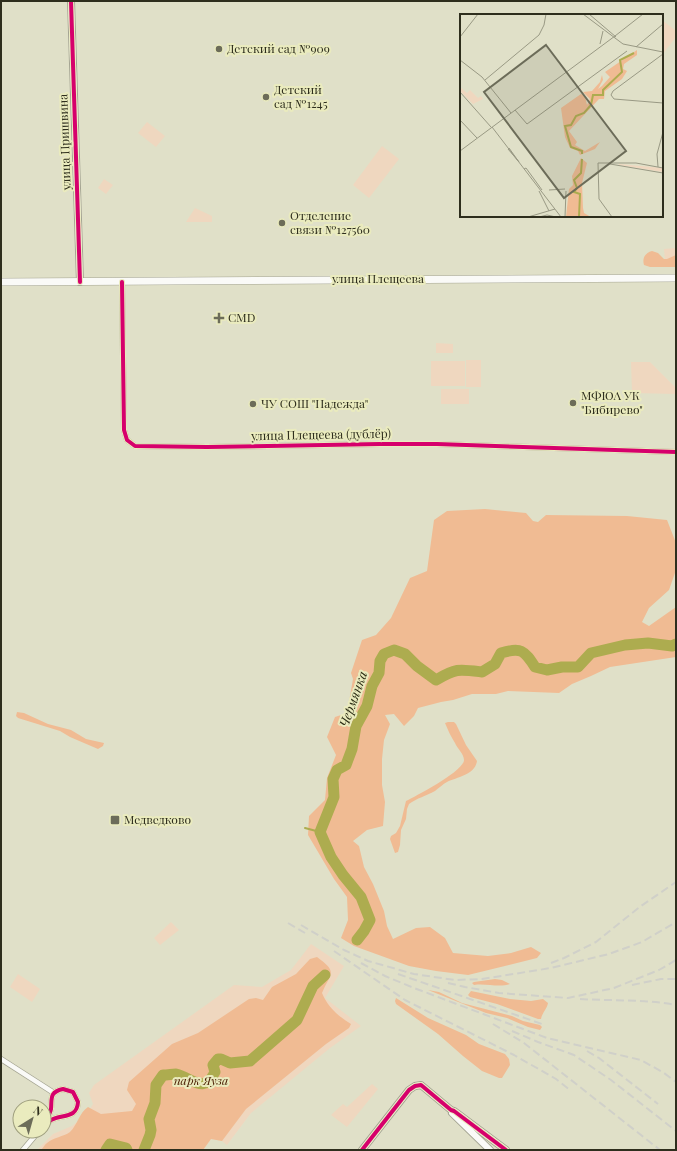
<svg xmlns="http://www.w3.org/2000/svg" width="677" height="1151" font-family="'Playfair Display',serif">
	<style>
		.green { fill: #efd7bf }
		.forest { fill: #f0bb93 }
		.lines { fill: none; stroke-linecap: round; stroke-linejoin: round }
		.stream { stroke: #adac4f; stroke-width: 2 }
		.river { stroke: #adac4f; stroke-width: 11 }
		.minor-casing { stroke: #a4a492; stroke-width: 6 }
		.tertiary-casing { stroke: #a4a492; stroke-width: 8 }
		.secondary-casing { stroke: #a4a492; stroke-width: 8 }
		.minor { stroke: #fafaf7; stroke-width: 4.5 }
		.tertiary { stroke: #fafaf7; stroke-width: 6 }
		.secondary { stroke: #fafaf7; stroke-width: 7 }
		.rail { stroke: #d0d0c9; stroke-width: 2; stroke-dasharray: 8 4; stroke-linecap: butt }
		.cycleway-casing { stroke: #eaebbe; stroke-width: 6 }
		.cycleway { stroke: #d6006c; stroke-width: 4 }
		.poi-dot { fill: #6c6c59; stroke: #eaebbe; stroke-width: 1.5 }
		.labels { text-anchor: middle; stroke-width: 4; stroke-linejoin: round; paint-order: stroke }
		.poi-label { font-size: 12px; fill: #2e2e1d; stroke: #eaebbe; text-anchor: start }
		.street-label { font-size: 12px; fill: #2e2e1d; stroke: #eaebbe }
		.park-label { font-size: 12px; font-style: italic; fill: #481b00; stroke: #eaebbe }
		.water-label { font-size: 13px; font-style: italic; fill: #2d2d15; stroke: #eaebbe }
		.inset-river { fill: none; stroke: #adac4f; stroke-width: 2 }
		.inset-road { fill: none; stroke: #999984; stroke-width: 1 }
		.view { fill: #6c6c59; fill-opacity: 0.15; stroke: #6c6c59; stroke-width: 2 }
		.inset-edge { fill: none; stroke: #2e2e1d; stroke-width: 2 }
	</style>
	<rect width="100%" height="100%" fill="#e0e0c8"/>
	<!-- green -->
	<path class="green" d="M662,20L676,31V37L662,55Z
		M147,122L165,136L156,147L138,133Z
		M382,146L399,159L369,198L353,185Z
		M104,179L113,185L106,194L98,188Z
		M195,208L212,216V222H186Z
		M676,248V260L665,261L664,249Z
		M436,343L453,344V353H436Z
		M466,360H481V387H466Z
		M431,361H465V386H431Z
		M631,362H650L676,388V394L632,393Z
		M441,389H469V404H441Z
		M171,922L179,930L160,945L154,938Z
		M311,944L344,966L325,998L361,1026L330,1048L251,1113L227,1145L222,1141L211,1139L203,1150H37L53,1134L72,1126L86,1115L93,1104L89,1093L94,1085L234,985L262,987L291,970Z
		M18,974L40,989L32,1002L10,987Z
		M372,1084L378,1089L347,1127L331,1115L343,1104L347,1107Z"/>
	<!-- forest -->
	<path class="forest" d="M652,251L658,253L664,259H667L676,255V267H650L644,265C642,258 645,253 652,251Z
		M485,509L526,513L533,521L538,522L546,515L627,516L667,520L676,543V570L669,590L649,608L642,622L649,626L676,607V657L610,667L591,676L572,684L559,693L508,691L496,694H472L453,700L441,702L418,708L414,716L404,726L394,714L385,715L390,724L384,740L382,759V785L385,802L383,826L367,830L353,841L359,846L364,867L373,884L384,911L387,926L393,939L416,928L430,927L445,938L453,953L488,956L511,953L531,947L541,953L537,958L468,975L436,971L409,966L354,946L341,938L348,920L347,897L334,879L308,835L309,816L325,800L327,778L336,755L327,737L335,717L347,713L353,679L351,673L362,640L376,635L391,618L410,578L427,571L434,520L447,511Z
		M17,712L24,713L48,724L71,730L86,739L104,743L103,746L98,749L70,737L60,731L18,718L16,716Z
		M448,722H454L456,724L466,745L477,761C475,775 457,777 447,782C443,784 439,788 435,791C426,796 417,798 409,804L407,809L406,819L401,830L400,845L398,852L395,853L390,839L391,836L396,833L400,826L406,801C416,796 464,771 464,760C464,754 457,748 455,743C451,737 448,730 445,723Z
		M317,957C339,973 330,973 322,993C327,1006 339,1017 351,1024L349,1028L326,1044L246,1109L222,1141L211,1139L203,1150H41C43,1148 45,1144 47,1143C54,1137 63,1137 70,1132C78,1124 79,1113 88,1107L101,1114L132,1111L136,1104L127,1090L129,1082L172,1044L198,1033L249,999L256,998L263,1000L272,987L296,974L310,959Z
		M495,979L502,980L510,984C499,988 486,983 474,985L472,983L474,982Z
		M428,990L439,992L462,1003L512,1016L523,1021L540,1025L542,1027L540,1030L528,1027L507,1018L486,1013Z
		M471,991L510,999L531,1001L543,999L548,1003C547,1009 542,1013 541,1019H538L497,1004L470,997L468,995Z
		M396,998L428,1018L466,1035L479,1044L505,1054L509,1059L510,1065L502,1078H499L482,1071L463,1056L438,1034L396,1004L395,1001Z"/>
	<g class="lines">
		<!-- stream -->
		<path class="stream" d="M305,828L320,832"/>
		<!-- river -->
		<path class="river" d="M357,940L364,931L370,920L361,897L343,875L331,857L320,832L334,797L333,779L337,770L346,765L352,749L356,726L367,706L372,686L379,673L380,661L384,654L394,650L405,654L417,666L436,680C456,668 459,669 482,672L495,664L501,653C521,647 524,650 535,667L547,670L562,667H578L591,653L625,645L648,643L672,646L676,644
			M106,1150L110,1144L126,1148L127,1150
			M144,1150L150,1135L151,1130L149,1119L155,1103L156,1085L163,1075C167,1075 173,1074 176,1074C192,1078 204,1095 215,1072L213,1065L218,1059H221L230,1063L250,1061L297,1020L313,986L325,975"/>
		<defs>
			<path id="minor" d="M122,282L124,430L127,440L135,446L207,447L380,444H437L676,452
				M1,1059L54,1093
				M44,1124C47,1119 50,1114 51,1109C52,1099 49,1092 63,1089L73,1092L78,1102C77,1119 62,1114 51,1120C49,1122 46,1124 44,1126
				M23,1150L39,1131"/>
			<path id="tertiary" d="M71,1L80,282
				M452,1113L490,1150
				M362,1150L409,1090L415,1086L421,1085L451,1110L454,1111L506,1150"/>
			<path id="secondary" d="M1,282L676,278"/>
		</defs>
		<!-- minor casing -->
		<use href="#minor" class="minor-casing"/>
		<!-- tertiary casing -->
		<use href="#tertiary" class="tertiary-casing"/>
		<!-- secondary casing -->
		<use href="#secondary" class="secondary-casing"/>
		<!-- minor -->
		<use href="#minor" class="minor"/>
		<!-- tertiary -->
		<use href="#tertiary" class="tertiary"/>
		<!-- secondary -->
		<use href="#secondary" class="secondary"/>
		<!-- rail -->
		<path class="rail" d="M288,923L305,933
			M301,925L344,950L368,961L414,974L455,980L482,979L551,968L609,954L642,942L676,922
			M334,951L405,1000L514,1055L556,1079L570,1090
			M361,963L385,976L414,988L547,1038L641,1060L664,1073L676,1082
			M551,963L564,958L596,942L641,906L676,882
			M398,974L545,1025
			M448,983L465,987L499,993L568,998L614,988L659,970L676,960
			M632,985L661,979H676
			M580,999C612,1001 644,999 676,1005
			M493,1024L524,1043L660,1150
			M512,1031L538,1042L574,1055L611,1080L676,1131
			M587,1051L599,1058L658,1104"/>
		<defs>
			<path id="cycleway" d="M71,1L80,282
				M122,282L124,430L127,440L135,446L207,447L380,444H437L676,452
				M44,1124C47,1119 50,1114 51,1109C52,1099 49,1092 63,1089L73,1092L78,1102C77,1119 62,1114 51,1120C49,1122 46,1124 44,1126
				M362,1150L409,1090L415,1086L421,1085L451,1110L454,1111L506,1150"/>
		</defs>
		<!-- cycleway casing -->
		<use href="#cycleway" class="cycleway-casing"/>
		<!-- cycleway -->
		<use href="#cycleway" class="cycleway"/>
	</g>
	<!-- markers -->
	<g class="poi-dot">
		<circle cx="219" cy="49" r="4"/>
		<circle cx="266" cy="97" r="4"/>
		<circle cx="282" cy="223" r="4"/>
		<path d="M217 312h4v4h4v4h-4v4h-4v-4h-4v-4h4z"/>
		<circle cx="573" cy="403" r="4"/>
		<circle cx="253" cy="404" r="4"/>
		<rect x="110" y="815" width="10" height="10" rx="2"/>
	</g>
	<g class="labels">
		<!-- poi labels -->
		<g class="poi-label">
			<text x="227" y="53">Детский сад №909</text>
			<text x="274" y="94">Детский<tspan x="274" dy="14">сад №1245</tspan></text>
			<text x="290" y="220">Отделение<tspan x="290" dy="14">связи №127560</tspan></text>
			<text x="228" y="322">CMD</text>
			<text x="581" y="400">МФЮА УК<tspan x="581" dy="14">"Бибирево"</tspan></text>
			<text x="261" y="408">ЧУ СОШ "Надежда"</text>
			<text x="124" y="824">Медведково</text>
		</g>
		<!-- street labels -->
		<g class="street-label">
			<text transform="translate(65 142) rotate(-92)" y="4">улица Пришвина</text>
			<text x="378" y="283">улица Плещеева</text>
			<text transform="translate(321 435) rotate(-1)" y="4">улица Плещеева (дублёр)</text>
		</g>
		<!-- park labels -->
		<g class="park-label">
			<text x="201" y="1085">парк Яуза</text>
		</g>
		<!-- water labels -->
		<g class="water-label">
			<text transform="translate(353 699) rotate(-70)" y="5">Чермянка</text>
		</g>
	</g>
	<!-- overview -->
	<g transform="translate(460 14)">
		<rect width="203" height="203" fill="#e0e0c8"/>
		<path d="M0,73L7,79L10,76L18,84L21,82L23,85L13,90L0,77ZM159,150L203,154V158L159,151Z" fill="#efd7bf"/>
		<path d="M177,36V41L164,50L163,55L167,57L162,65L145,77L144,85H139L109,117L117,128L115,131L125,137L140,128L135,135L120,141L118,137L110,134L105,123L101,94L121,80L125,82L127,91L130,85L123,78L132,77L140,68L142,61L143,66L138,75L142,72L150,63L145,58ZM121,144L127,149L122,169L123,194L124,199L131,203H106L109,175L113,171L112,162Z" fill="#f0bb93"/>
		<path class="inset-river" d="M122,140V137L111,133L105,112L111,111L116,102L124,99L131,91L133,81H143V76L162,58L160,46L174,39M119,203L120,180L114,178L117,174L114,166L121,159L122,145"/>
		<path class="inset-road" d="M123,0L163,30L203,38M129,0L156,23M155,22L183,0M0,23L18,0M140,30L143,17M176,33L203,10M203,40L153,77L151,81L154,85L203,89M0,46L22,63L51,99M25,66L79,21L84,11L86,0M0,78L31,113M55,96L67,110L167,37M0,106L17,124M32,113L101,203M48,135L59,148L49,134M0,137L155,22M150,150L203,159M198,153L197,140L203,118M64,155L66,154L82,176M89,176L105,175M79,177L89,197M68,203L95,195M79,203L87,201L96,203M105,203L106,177M152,203L139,185L138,149H176L203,154"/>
		<path class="view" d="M86,31L166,137L104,184L24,78Z"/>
		<rect width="203" height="203" class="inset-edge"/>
	</g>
	<!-- border -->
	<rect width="677" height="1151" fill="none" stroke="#2e2e1d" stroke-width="4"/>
	<!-- north arrow -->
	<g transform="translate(32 1119) rotate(37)"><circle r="19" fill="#eaebbe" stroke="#9f9f7e"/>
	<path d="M0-3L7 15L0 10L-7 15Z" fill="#6c6c59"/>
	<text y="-6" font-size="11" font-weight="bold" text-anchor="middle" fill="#2e2e1d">N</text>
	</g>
</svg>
